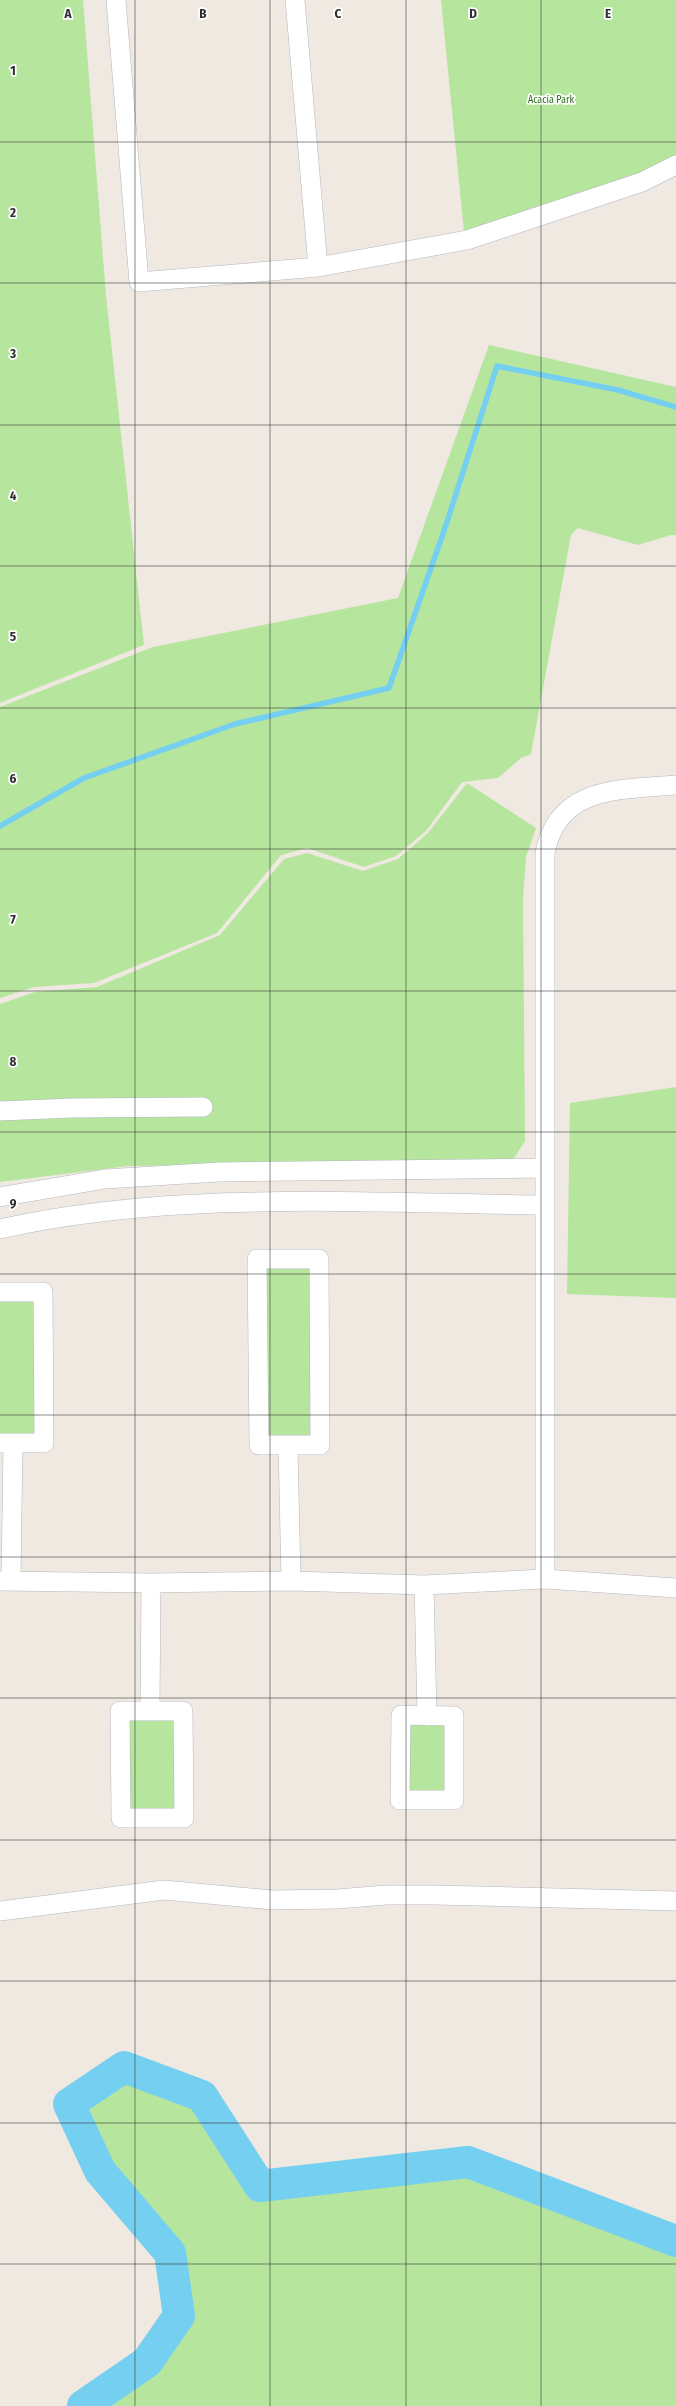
<svg xmlns="http://www.w3.org/2000/svg" width="676" height="2406" font-family="'Fira Sans Condensed',sans-serif">
	<style>
		.green { fill: #b6e59e }
		.lines { fill: none; stroke-linecap: round; stroke-linejoin: round }
		.stream { stroke: #75cff0; stroke-width: 5.5 }
		.river { stroke: #75cff0; stroke-width: 32 }
		.street-casing { stroke: #b4b7c1; stroke-width: 20 }
		.street { stroke: #fff; stroke-width: 19 }
		.grid { fill: none; stroke: #2e2e2e; stroke-width: 1; stroke-opacity: 0.55 }
		.labels { text-anchor: middle; stroke-width: 3.5; stroke-linejoin: round; paint-order: stroke }
		.park-label { font-size: 10px; fill: #2c6e1b; stroke: #fff }
		.grid-label { font-size: 13px; text-anchor: middle; font-weight: bold; fill: #2e2e2e; stroke: #fff; stroke-width: 3.5; stroke-linejoin: round; paint-order: stroke }
	</style>
	<rect width="100%" height="100%" fill="#efe9e1"/>
	<!-- green -->
	<path class="green" d="M0,0H83L106,296L144,645L0,703Z
		M441,0H676V157L638,174L464,232Z
		M489,345L676,387V535H671L638,545L578,528L571,535L531,754L521,758L498,778L462,782L426,831L396,856L364,867L307,848L281,855L217,933L94,983L34,987L0,998V707L153,647L398,598Z
		M467,783L536,828L526,857L523,898L525,1141L512,1161L128,1166L0,1182V1004L35,992L97,987L220,935L284,859L307,853L363,871L398,859L428,833Z
		M676,1087V1298L567,1294L570,1103Z
		M313,1263L316,1439H265L264,1266Z
		M0,1299H33L37,1433L0,1434Z
		M128,1717H175V1809H129Z
		M448,1719L450,1796H404L403,1720Z
		M124,2067L202,2096L260,2186L468,2162L676,2241V2406H83L146,2362L179,2316L170,2253L100,2171L69,2104Z"/>
	<g class="lines">
		<!-- stream -->
		<path class="stream" d="M0,826L84,778L235,724L389,688L446,525L497,366L618,390L676,407"/>
		<!-- river -->
		<path class="river" d="M83,2406L147,2362L179,2316L170,2253L100,2171L69,2104L124,2067L202,2096L260,2186L468,2162L676,2241"/>
		<defs>
			<path id="street" d="M116,0L139,282L318,267L467,240L642,182L676,165
				M295,0L318,267
				M0,1111L72,1108L203,1107
				M0,1197L105,1179L219,1172L544,1168
				M0,1229C174,1190 367,1203 544,1205
				M257,1259H319L320,1445H259Z
				M0,1292H43L44,1443H0
				M288,1445L291,1581
				M545,1579V853C558,785 621,790 676,785
				M11,1580L13,1443
				M0,1581L151,1583L291,1581L424,1585L545,1579L676,1588
				M424,1585L427,1716
				M120,1711H183L184,1818H121Z
				M150,1711L151,1583
				M401,1715L454,1716V1800H400Z
				M0,1911L164,1890L272,1900L337,1899L386,1895H435L676,1901"/>
		</defs>
		<!-- street casing -->
		<use href="#street" class="street-casing"/>
		<!-- street -->
		<use href="#street" class="street"/>
	</g>
	<!-- grid -->
	<path class="grid" d="M135,0V2406M270,0V2406M406,0V2406M541,0V2406M0,142H676M0,283H676M0,425H676M0,566H676M0,708H676M0,849H676M0,991H676M0,1132H676M0,1274H676M0,1415H676M0,1557H676M0,1698H676M0,1840H676M0,1981H676M0,2123H676M0,2264H676"/>
	<g class="labels">
		<!-- park labels -->
		<g class="park-label">
			<text x="551" y="103">Acacia Park</text>
		</g>
	</g>
	<g class="grid-label">
		<text x="68" y="18">A</text>
		<text x="203" y="18">B</text>
		<text x="338" y="18">C</text>
		<text x="473" y="18">D</text>
		<text x="608" y="18">E</text>
		<text x="13" y="75">1</text>
		<text x="13" y="217">2</text>
		<text x="13" y="358">3</text>
		<text x="13" y="500">4</text>
		<text x="13" y="641">5</text>
		<text x="13" y="783">6</text>
		<text x="13" y="924">7</text>
		<text x="13" y="1066">8</text>
		<text x="13" y="1208">9</text>
	</g>
</svg>
